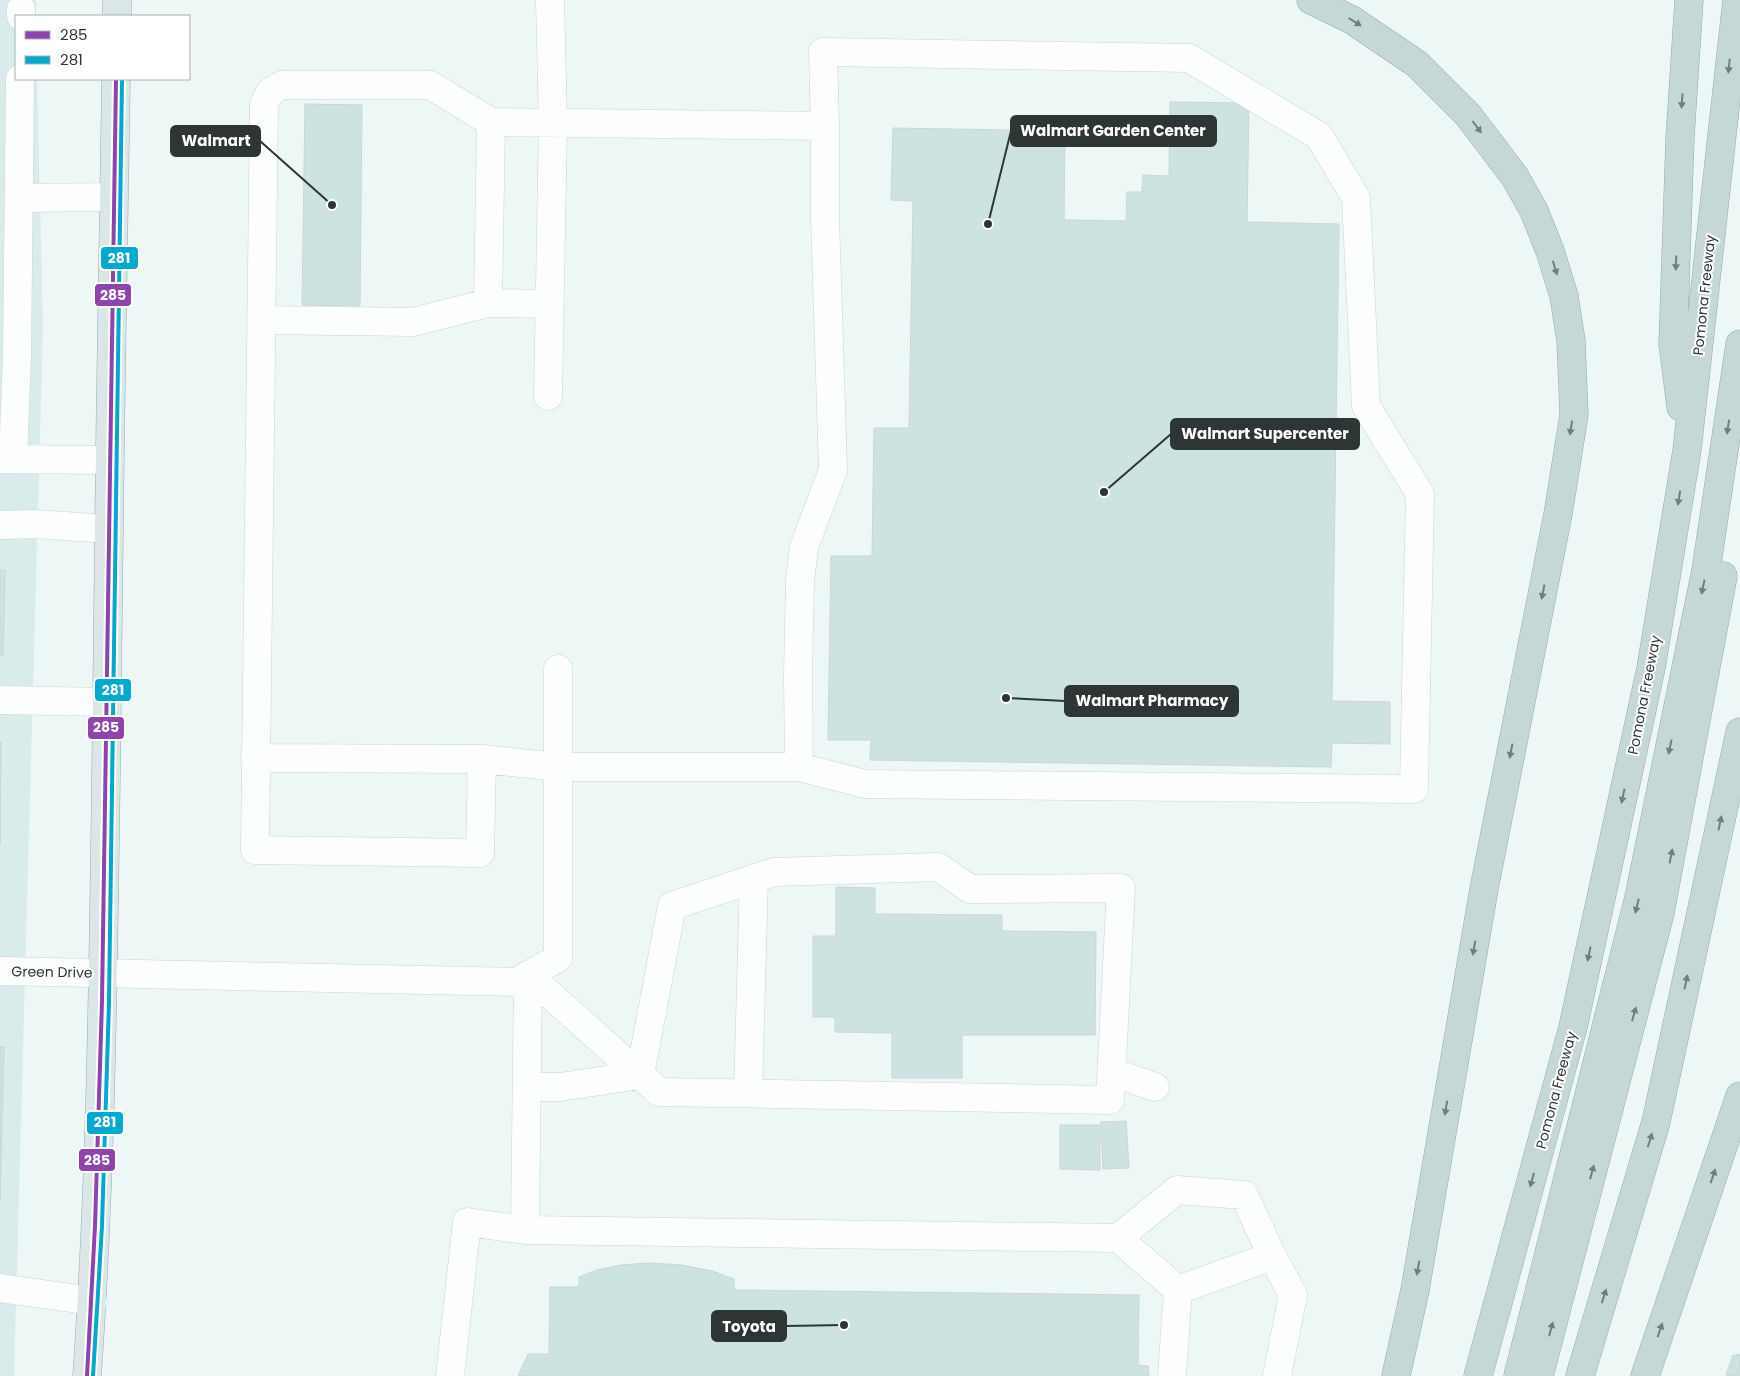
<svg xmlns="http://www.w3.org/2000/svg" width="1740" height="1376" font-family="Poppins,sans-serif">
	<style>
		.built { fill: #d9eceb }
		.building { fill: #cde3e2; stroke: #cdd4d4 }
		.lines { fill: none; stroke-linecap: round; stroke-linejoin: round }
		.minor-casing { stroke: #ccd4d3; stroke-width: 29 }
		.major-casing { stroke: #95acab; stroke-width: 29 }
		.highway-casing { stroke: #95acab; stroke-width: 29 }
		.minor { stroke: #fcfefe; stroke-width: 28 }
		.major { stroke: #dbe7e7; stroke-width: 28 }
		.highway { stroke: #c6d7d7; stroke-width: 28 }
		.bus-1-casing { stroke: #fff; stroke-width: 8 }
		.bus-2-casing { stroke: #fff; stroke-width: 8 }
		.bus-1 { stroke: #8e44ad; stroke-width: 4 }
		.bus-2 { stroke: #00a9ce; stroke-width: 4 }
		.oneway { fill: #727e7e }
		.labels { text-anchor: middle; stroke-width: 4; stroke-linejoin: round; paint-order: stroke }
		.street-label { font-size: 14px; fill: #2e3535; stroke: #fff }
		.leader { fill: none; stroke: #2e3535; stroke-width: 2 }
		.callout-dot { fill: #2e3535; stroke: #fff; stroke-width: 2 }
		.callout { fill: #2e3535; stroke: #2e3535; stroke-width: 2 }
		.callout-label { font-size: 15px; text-anchor: middle; font-weight: bold; fill: #fff }
		.line-badge { stroke: #fff; stroke-width: 2 }
		.badge-label { font-size: 14px; text-anchor: middle; font-weight: bold; fill: #fff }
	</style>
	<rect width="100%" height="100%" fill="#ecf7f6"/>
	<!-- built -->
	<path class="built" d="M0,0H36V16H16V79H37L43,327L14,1376H0Z"/>
	<!-- building -->
	<path class="building" d="M1170,102L1249,103L1247,222L1339,224L1332,701L1390,702V744L1332,743L1331,767L870,760L871,740H828L831,556H872L874,428H909L913,201L891,200L893,128L1065,131L1064,220L1126,221L1127,192H1142L1143,175L1169,176Z
		M305,104L362,105L360,306L302,305Z
		M0,570H5L3,656H0Z
		M0,742H1L0,844Z
		M836,887L875,888V914L1002,915V931L1096,932L1095,1035H962V1078H892V1033L835,1032V1017H813V936H836Z
		M0,1047H4L0,1201Z
		M1126,1121L1129,1168L1103,1169L1101,1122Z
		M1060,1125H1100V1170L1060,1169Z
		M649,1263L682,1265L712,1271L734,1279V1290L1139,1295L1138,1365L1148,1366L1149,1376H518L528,1354H549L550,1287H579V1277L597,1270L621,1265Z
		M1737,1354L1740,1355V1376L1726,1375L1733,1355L1736,1356Z"/>
	<g class="lines">
		<defs>
			<path id="minor" d="M21,16V9
				M823,52L1189,58L1319,136L1356,198L1366,406L1420,494L1414,789L865,784L799,767H558L482,759L480,853L255,850L264,104L270,92L282,85H430L491,122L825,126Z
				M19,198L113,197
				M488,303L491,122
				M261,320L413,322L488,303L550,304
				M548,396L553,123L550,0
				M0,459L110,460
				M13,459L17,356L20,79
				M0,525L35,524L109,529
				M0,700L107,702
				M255,758L482,759
				M799,767L798,675L800,581L804,547L833,470L825,217V126
				M0,971L517,982L558,958V669
				M1112,1072L1155,1087
				M527,1087H560L640,1075L672,906L774,872L938,867L970,889L1121,888L1110,1100L659,1092L528,975
				M748,1093L754,878
				M525,1230L528,975
				M1118,1238L1177,1190L1244,1195L1272,1256L1293,1295L1277,1376
				M0,1288L93,1301
				M1178,1290L1272,1256
				M450,1376L467,1222L525,1230L1118,1238L1178,1290L1172,1376"/>
			<path id="major" d="M117,16V0
				M87,1376C101,1176 103,977 106,776C109,544 111,311 116,79"/>
			<path id="highway" d="M1311,0L1352,20L1417,64L1468,115L1515,177L1534,211L1550,251L1564,296L1571,341L1574,415L1558,514L1484,889L1415,1290L1396,1376
				M1681,407L1673,344L1680,138L1689,0
				M1478,1376L1573,1027L1651,668L1687,450L1737,0
				M1518,1376L1639,897L1706,570L1740,344
				M1539,1376L1660,913L1723,576
				M1580,1376L1656,1122L1740,732
				M1645,1376L1740,1096"/>
		</defs>
		<!-- minor casing -->
		<use href="#minor" class="minor-casing"/>
		<!-- major casing -->
		<use href="#major" class="major-casing"/>
		<!-- highway casing -->
		<use href="#highway" class="highway-casing"/>
		<!-- minor -->
		<use href="#minor" class="minor"/>
		<!-- major -->
		<use href="#major" class="major"/>
		<!-- highway -->
		<use href="#highway" class="highway"/>
		<defs>
			<path id="bus-1" d="M87,1376L95,1226L102,1001L116,79"/>
			<path id="bus-2" d="M93,1376L102,1226L109,1002L122,79"/>
		</defs>
		<!-- bus-1 casing -->
		<use href="#bus-1" class="bus-1-casing"/>
		<!-- bus-2 casing -->
		<use href="#bus-2" class="bus-2-casing"/>
		<!-- bus-1 -->
		<use href="#bus-1" class="bus-1"/>
		<!-- bus-2 -->
		<use href="#bus-2" class="bus-2"/>
	</g>
	<!-- one-way arrows -->
	<defs><path id="oneway-solid" d="M-6-.8H1V-3.2L6.5 0L1 3.2V.8H-6Z" transform="scale(1.25)"/></defs>
	<g class="oneway">
		<use href="#oneway-solid" transform="translate(1355 22) rotate(32)"/>
		<use href="#oneway-solid" transform="translate(1729 66) rotate(96)"/>
		<use href="#oneway-solid" transform="translate(1682 101) rotate(94)"/>
		<use href="#oneway-solid" transform="translate(1477 127) rotate(53)"/>
		<use href="#oneway-solid" transform="translate(1676 263) rotate(92)"/>
		<use href="#oneway-solid" transform="translate(1555 268) rotate(73)"/>
		<use href="#oneway-solid" transform="translate(1728 427) rotate(99)"/>
		<use href="#oneway-solid" transform="translate(1571 428) rotate(99)"/>
		<use href="#oneway-solid" transform="translate(1679 498) rotate(99)"/>
		<use href="#oneway-solid" transform="translate(1703 587) rotate(102)"/>
		<use href="#oneway-solid" transform="translate(1543 592) rotate(101)"/>
		<use href="#oneway-solid" transform="translate(1670 747) rotate(102)"/>
		<use href="#oneway-solid" transform="translate(1511 751) rotate(101)"/>
		<use href="#oneway-solid" transform="translate(1623 796) rotate(102)"/>
		<use href="#oneway-solid" transform="translate(1720 823) rotate(-78)"/>
		<use href="#oneway-solid" transform="translate(1671 856) rotate(-79)"/>
		<use href="#oneway-solid" transform="translate(1637 906) rotate(104)"/>
		<use href="#oneway-solid" transform="translate(1474 948) rotate(100)"/>
		<use href="#oneway-solid" transform="translate(1589 954) rotate(102)"/>
		<use href="#oneway-solid" transform="translate(1686 982) rotate(-78)"/>
		<use href="#oneway-solid" transform="translate(1634 1014) rotate(-75)"/>
		<use href="#oneway-solid" transform="translate(1446 1108) rotate(100)"/>
		<use href="#oneway-solid" transform="translate(1650 1140) rotate(-73)"/>
		<use href="#oneway-solid" transform="translate(1592 1172) rotate(-75)"/>
		<use href="#oneway-solid" transform="translate(1713 1176) rotate(-71)"/>
		<use href="#oneway-solid" transform="translate(1532 1180) rotate(105)"/>
		<use href="#oneway-solid" transform="translate(1418 1268) rotate(100)"/>
		<use href="#oneway-solid" transform="translate(1604 1296) rotate(-73)"/>
		<use href="#oneway-solid" transform="translate(1551 1329) rotate(-75)"/>
		<use href="#oneway-solid" transform="translate(1660 1330) rotate(-71)"/>
	</g>
	<g class="labels">
		<!-- street labels -->
		<g class="street-label">
			<text transform="translate(1704 295) rotate(-84)" y="5">Pomona Freeway</text>
			<text transform="translate(1644 695) rotate(-79)" y="5">Pomona Freeway</text>
			<text transform="translate(52 972) rotate(1)" y="5">Green Drive</text>
			<text transform="translate(1556 1090) rotate(-75)" y="5">Pomona Freeway</text>
		</g>
	</g>
	<!-- callouts -->
	<path class="leader" d="M988 224L1011 131M332 205L260 141M1104 492L1171 434M1006 698L1065 701M844 1325L786 1326"/>
	<g class="callout-dot">
		<circle cx="988" cy="224" r="5"/>
		<circle cx="332" cy="205" r="5"/>
		<circle cx="1104" cy="492" r="5"/>
		<circle cx="1006" cy="698" r="5"/>
		<circle cx="844" cy="1325" r="5"/>
	</g>
	<g class="callout">
		<rect x="1011" y="116" width="205" height="30" rx="5"/>
		<rect x="171" y="126" width="89" height="30" rx="5"/>
		<rect x="1171" y="419" width="188" height="30" rx="5"/>
		<rect x="1065" y="686" width="173" height="30" rx="5"/>
		<rect x="712" y="1311" width="74" height="30" rx="5"/>
	</g>
	<g class="callout-label">
		<text x="1113" y="136">Walmart Garden Center</text>
		<text x="216" y="146">Walmart</text>
		<text x="1265" y="439">Walmart Supercenter</text>
		<text x="1152" y="706">Walmart Pharmacy</text>
		<text x="749" y="1332">Toyota</text>
	</g>
	<g class="line-badge">
		<rect x="100" y="246" width="39" height="24" rx="5" fill="#00a9ce"/>
		<rect x="94" y="283" width="38" height="24" rx="5" fill="#8e44ad"/>
		<rect x="94" y="678" width="38" height="24" rx="5" fill="#00a9ce"/>
		<rect x="87" y="716" width="38" height="24" rx="5" fill="#8e44ad"/>
		<rect x="86" y="1111" width="38" height="24" rx="5" fill="#00a9ce"/>
		<rect x="78" y="1148" width="38" height="24" rx="5" fill="#8e44ad"/>
	</g>
	<g class="badge-label">
		<text x="119" y="263">281</text>
		<text x="113" y="300">285</text>
		<text x="113" y="695">281</text>
		<text x="106" y="732">285</text>
		<text x="105" y="1127">281</text>
		<text x="97" y="1165">285</text>
	</g>
	<!-- legend -->
	<rect x="15" y="15" width="175" height="65" fill="#ffffff" stroke="#abaeae"/>
	<rect x="25" y="31" width="25" height="8" fill="#8e44ad" stroke="#abaeae"/>
	<text x="60" y="40" font-size="15" fill="#2e3535">285</text>
	<rect x="25" y="56" width="25" height="8" fill="#00a9ce" stroke="#abaeae"/>
	<text x="60" y="65" font-size="15" fill="#2e3535">281</text>
</svg>
